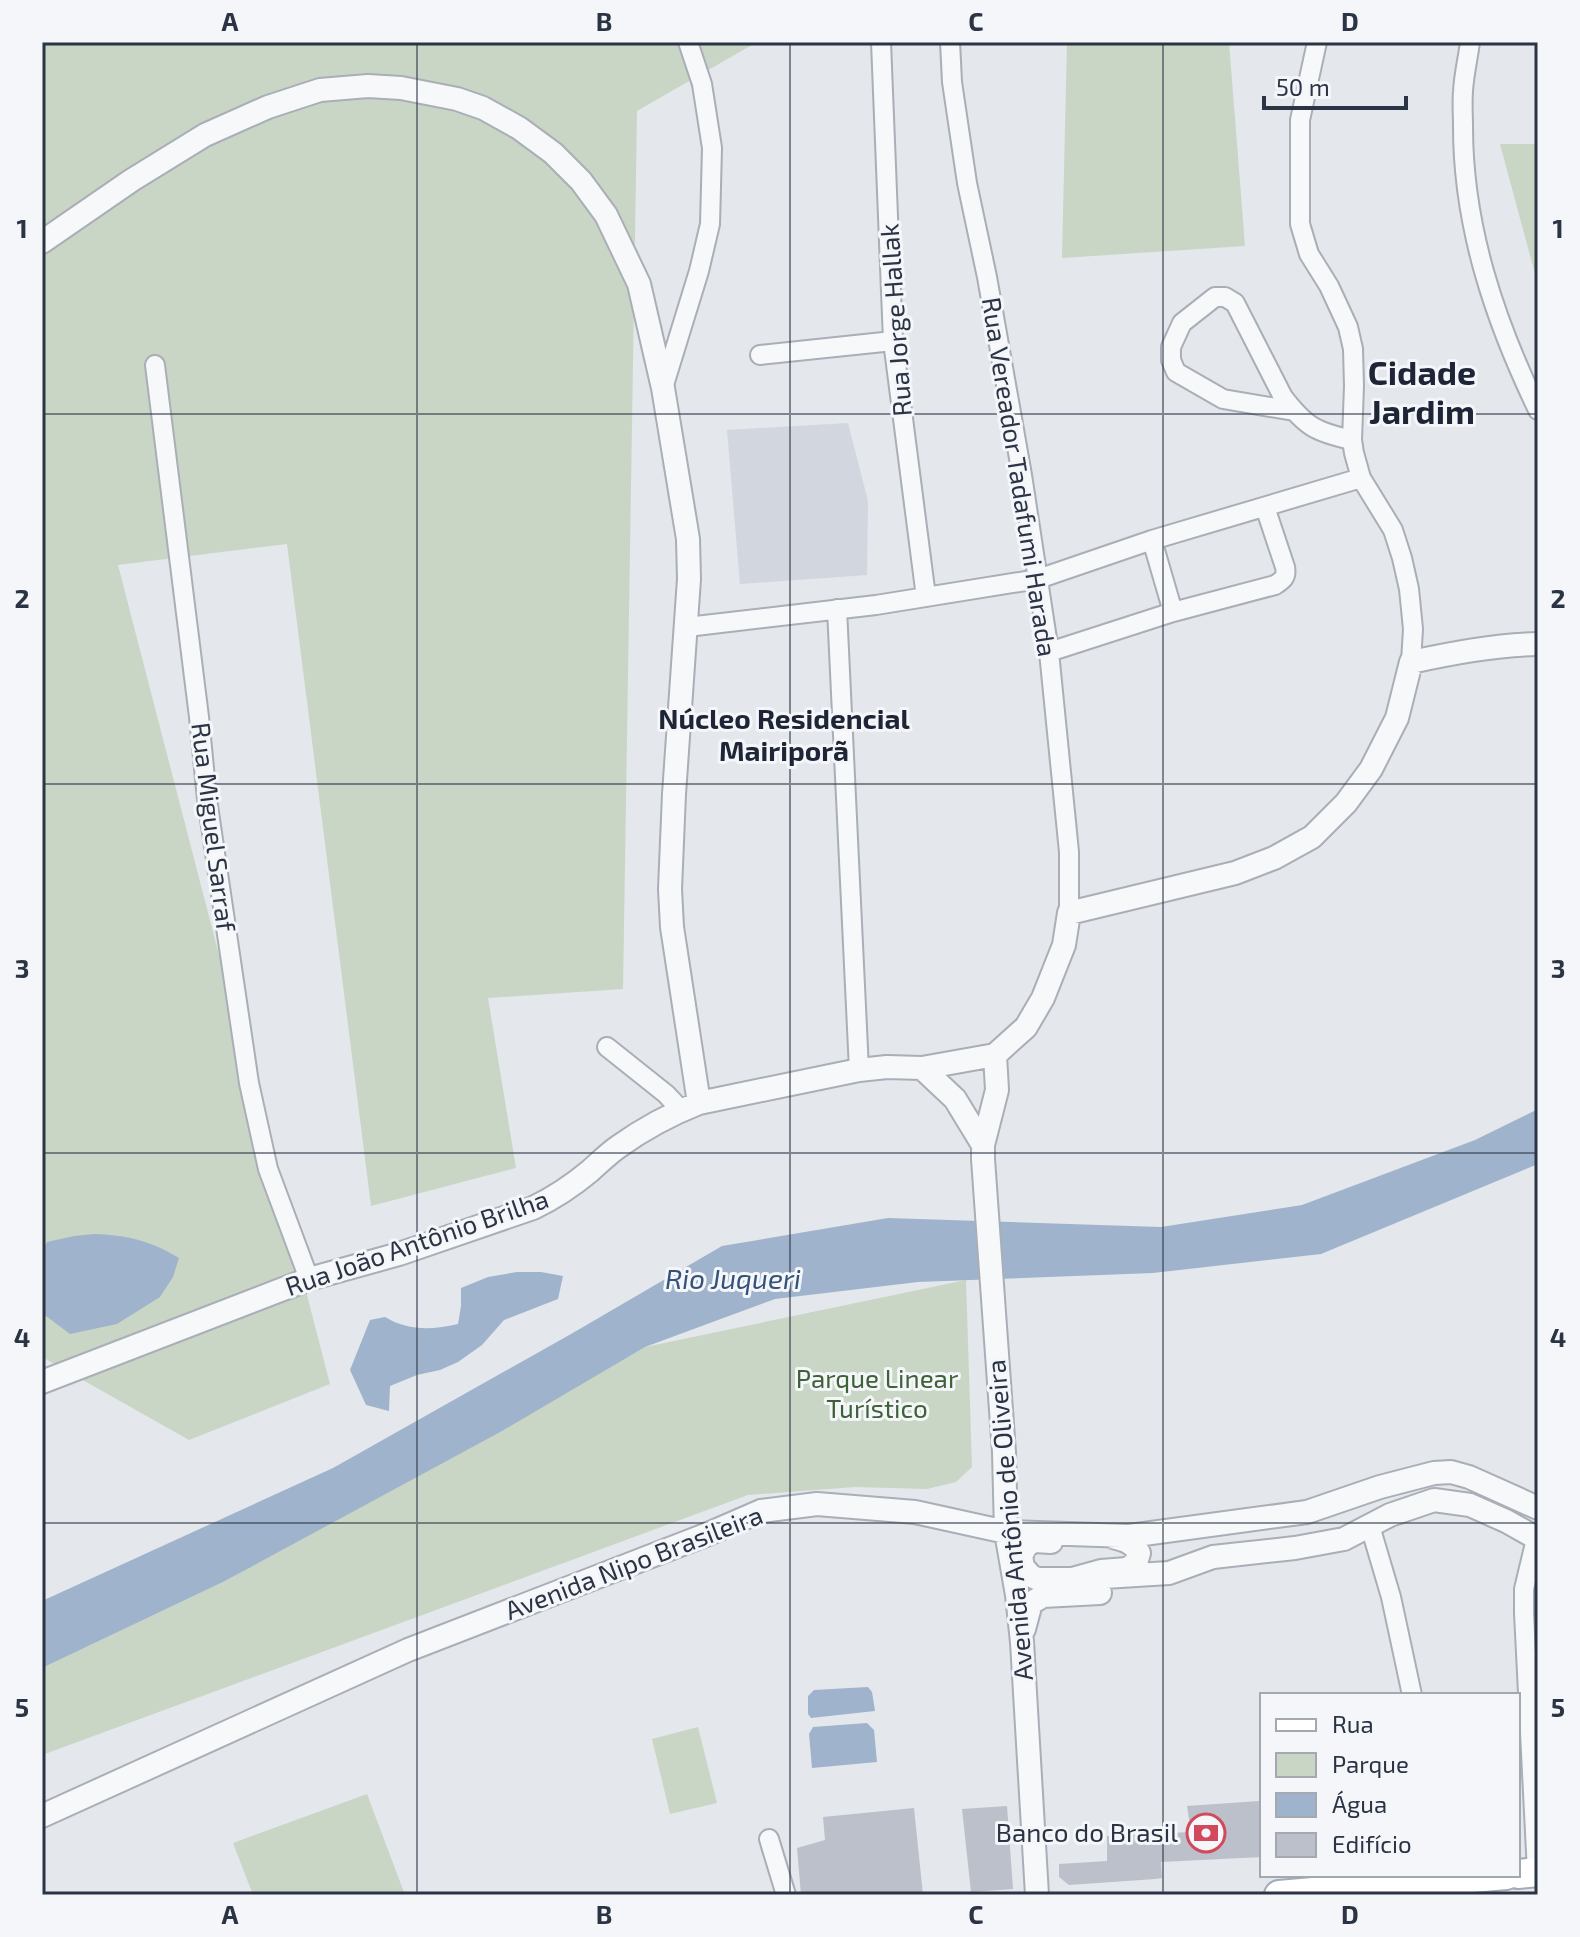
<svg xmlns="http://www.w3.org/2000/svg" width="1580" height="1937" font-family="'Exo 2',sans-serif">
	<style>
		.built { fill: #d2d6de }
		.green { fill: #c9d6c5 }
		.water { fill: #9fb4cc }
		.building { fill: #bbc0ca }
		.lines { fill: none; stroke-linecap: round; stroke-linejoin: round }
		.minor-casing { stroke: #a9aeb7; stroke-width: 22 }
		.tertiary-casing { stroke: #a9aeb7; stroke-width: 26 }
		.primary-casing { stroke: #a3abb8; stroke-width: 32 }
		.minor { stroke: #f7f8fa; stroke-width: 18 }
		.tertiary { stroke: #f7f8fa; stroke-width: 22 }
		.primary { stroke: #fff; stroke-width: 28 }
		.grid { fill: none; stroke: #2b3445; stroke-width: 2; stroke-opacity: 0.55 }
		.labels { text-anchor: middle; stroke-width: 6; stroke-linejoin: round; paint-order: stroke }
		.street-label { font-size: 26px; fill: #2b3445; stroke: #f4f6f9 }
		.park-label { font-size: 26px; fill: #3f6138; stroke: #f4f6f9 }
		.poi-label { font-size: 26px; fill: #2b3445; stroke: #f4f6f9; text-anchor: end }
		.neighbourhood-label { font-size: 28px; font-weight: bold; fill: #1d2536; stroke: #f4f6f9 }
		.water-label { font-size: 28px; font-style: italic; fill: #34527a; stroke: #f4f6f9 }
		.district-label { font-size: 34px; font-weight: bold; fill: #1d2536; stroke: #f4f6f9 }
		.neatline { fill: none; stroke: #2b3445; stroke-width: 3 }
		.grid-label { font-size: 26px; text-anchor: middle; font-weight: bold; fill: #2b3445 }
	</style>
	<rect width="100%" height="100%" fill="#e4e7ec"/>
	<!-- built -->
	<path class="built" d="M848,423L868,501L867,575L740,584L727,430Z"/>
	<!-- green -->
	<path class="green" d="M42,42H757L637,111L623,989L488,998L516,1168L371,1206L287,544L118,565L330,1384L189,1440L42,1357Z
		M1067,42H1229L1245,246L1062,258Z
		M1500,144H1538V285Z
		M966,1280L972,1467L956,1482L927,1489L855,1487L748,1495L42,1755V1668L223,1582L645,1347Z
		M698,1727L717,1803L670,1814L652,1739Z
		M367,1794L405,1895H253L233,1843Z"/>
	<!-- water -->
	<path class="water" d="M1538,1109V1164L1321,1254L1153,1273L918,1282L775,1299L645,1347L502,1431L223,1582L42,1668V1601L333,1468L571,1334L722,1246L888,1218L1161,1227L1302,1205L1475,1140Z
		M94,1234C127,1235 151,1241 179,1258L173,1277L160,1297L117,1324L70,1334L42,1313V1251L47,1242L74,1236Z
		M517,1272H541L563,1276L558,1299L504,1320L482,1345L458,1362L440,1370L417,1375L390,1386L389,1411L366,1405L350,1370L370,1320L385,1317C408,1331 432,1330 458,1324L461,1306V1288L488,1277Z
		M868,1687L872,1692L875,1711L811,1718L808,1714V1696L814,1690Z
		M867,1723L874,1730L877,1762L812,1768L809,1734L813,1727Z"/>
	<!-- building -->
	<path class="building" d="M1259,1801L1262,1857L1161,1862L1162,1878L1155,1879L1069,1885L1059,1877V1864L1107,1861V1836L1191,1832L1187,1806Z
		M1007,1806L1013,1889L971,1892L962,1809Z
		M914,1808L923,1895H801L797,1848L825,1840L823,1817Z"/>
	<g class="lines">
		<defs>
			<path id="minor" d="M881,42L893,341L926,597
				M950,42L952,82L967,183L987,277L1022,475L1049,652L1069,852V913
				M1317,42L1300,120V224L1309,254L1329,286L1348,327L1353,349L1354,386L1352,440L1354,453L1361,478L1393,530L1402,558L1409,589L1413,629L1411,662
				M1470,42C1468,58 1464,74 1463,91C1462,103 1463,115 1463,127C1463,227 1495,321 1538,410
				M760,355L893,341
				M155,365L199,717L207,799L249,1083L268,1169L309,1279
				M663,388L699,271L710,224L712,148L702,84L688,42
				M1294,411L1223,399L1176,372L1171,360V347L1182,323L1215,297H1225L1235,303L1283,397C1306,427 1316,432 1352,440
				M1152,540L1173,612
				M837,609L859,1070
				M687,627L876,605L1038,579L1152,540L1361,478
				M1049,652L1173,612L1275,585C1283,580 1287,577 1285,567L1265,507
				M607,1047L666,1094L681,1110
				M1370,1526L1391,1597L1412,1695
				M1536,1539L1524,1589V1613L1537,1872
				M769,1839L786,1895"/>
			<path id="tertiary" d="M42,242L132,180L205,135L268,107L320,90L368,86L401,88L457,99L483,108L519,128L553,153L581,181L606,215L639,284L663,388L688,539L689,579L674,794L670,889L672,927L699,1103
				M995,1055L997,1090L983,1145V1159L1004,1452L1006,1532L1017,1595L1022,1642L1037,1895
				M922,1068L955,1099L983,1145
				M42,1382L309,1279L399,1254L533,1208C554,1198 572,1186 590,1171C599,1163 608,1154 618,1147C643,1129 671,1114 699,1103L859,1070L887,1067L922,1068L995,1055L1026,1027L1043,998L1064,945L1069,913L1235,873L1274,858L1312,837L1346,803L1371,769L1397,718L1411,662C1453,653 1495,645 1538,644
				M1051,1542L1034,1541L1026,1546L1021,1556L1023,1567L1031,1576L1038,1579H1072L1169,1573L1213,1557L1295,1548L1344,1539L1390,1515L1434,1500L1470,1505L1506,1521L1538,1539
				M1072,1579L1101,1571L1127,1569L1136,1563L1139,1553C1133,1542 1124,1540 1113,1537
				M1024,1629L1031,1603L1043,1596L1100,1593
				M42,1816L408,1650L708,1534L761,1511L817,1504L915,1512L1006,1532L1129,1536L1307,1512L1380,1487L1434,1473L1451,1472L1469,1477L1538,1508"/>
			<path id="primary" d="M1518,1874L1538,1872
				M1279,1895L1506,1875"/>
		</defs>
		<!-- minor casing -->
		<use href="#minor" class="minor-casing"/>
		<!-- tertiary casing -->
		<use href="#tertiary" class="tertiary-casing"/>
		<!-- primary casing -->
		<use href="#primary" class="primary-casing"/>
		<!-- minor -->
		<use href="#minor" class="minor"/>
		<!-- tertiary -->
		<use href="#tertiary" class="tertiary"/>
		<!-- primary -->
		<use href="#primary" class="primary"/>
	</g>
	<!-- grid -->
	<path class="grid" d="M417,42V1895M790,42V1895M1163,42V1895M42,414H1538M42,784H1538M42,1153H1538M42,1523H1538"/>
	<!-- icons -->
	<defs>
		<symbol id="bank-ring" viewBox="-11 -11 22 22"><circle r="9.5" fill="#f4f6f9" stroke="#d1495b" stroke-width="1.5"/><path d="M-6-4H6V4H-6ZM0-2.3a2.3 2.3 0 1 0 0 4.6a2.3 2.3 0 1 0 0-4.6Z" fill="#d1495b"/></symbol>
	</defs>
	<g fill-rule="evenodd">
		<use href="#bank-ring" x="1184" y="1811" width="44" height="44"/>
	</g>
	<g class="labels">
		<!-- street labels -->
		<g class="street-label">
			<text transform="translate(896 320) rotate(-94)" y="9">Rua Jorge Hallak</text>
			<text transform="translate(1019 477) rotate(81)" y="9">Rua Vereador Tadafumi Harada</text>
			<text transform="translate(213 827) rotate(83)" y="9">Rua Miguel Sarraf</text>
			<text transform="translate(417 1243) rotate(-19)" y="9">Rua João Antônio Brilha</text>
			<text transform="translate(1010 1520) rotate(-95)" y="9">Avenida Antônio de Oliveira</text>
			<text transform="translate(634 1563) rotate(-21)" y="9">Avenida Nipo Brasileira</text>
		</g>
		<!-- park labels -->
		<g class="park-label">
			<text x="877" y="1388">Parque Linear<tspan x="877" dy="30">Turístico</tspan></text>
		</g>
		<!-- poi labels -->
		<g class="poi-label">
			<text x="1178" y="1842">Banco do Brasil</text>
		</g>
		<!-- neighbourhood labels -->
		<g class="neighbourhood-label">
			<text x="784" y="729">Núcleo Residencial<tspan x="784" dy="32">Mairiporã</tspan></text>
		</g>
		<!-- water labels -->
		<g class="water-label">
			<text x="733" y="1289">Rio Juqueri</text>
		</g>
		<!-- district labels -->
		<g class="district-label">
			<text x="1422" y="385">Cidade<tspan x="1422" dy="39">Jardim</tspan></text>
		</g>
	</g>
	<!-- border -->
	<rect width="1580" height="1937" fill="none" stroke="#f4f6f9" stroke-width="88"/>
	<!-- legend -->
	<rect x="1260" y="1693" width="260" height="184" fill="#f4f6f9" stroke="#a4a8b1" stroke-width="2"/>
	<rect x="1276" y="1719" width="40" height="12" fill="#ffffff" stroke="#a4a8b1" stroke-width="2"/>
	<text x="1332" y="1733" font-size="24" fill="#2b3445">Rua</text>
	<rect x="1276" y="1753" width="40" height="24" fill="#c9d6c5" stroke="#a4a8b1" stroke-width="2"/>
	<text x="1332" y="1773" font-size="24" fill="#2b3445">Parque</text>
	<rect x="1276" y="1793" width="40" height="24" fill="#9fb4cc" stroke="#a4a8b1" stroke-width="2"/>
	<text x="1332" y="1813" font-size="24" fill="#2b3445">Água</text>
	<rect x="1276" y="1833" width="40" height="24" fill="#bbc0ca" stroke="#a4a8b1" stroke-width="2"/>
	<text x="1332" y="1853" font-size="24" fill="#2b3445">Edifício</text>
	<!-- scale -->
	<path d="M1264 96v12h142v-12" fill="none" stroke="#2b3445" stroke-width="4"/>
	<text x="1276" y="96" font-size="24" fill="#2b3445" stroke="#f4f6f9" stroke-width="6" paint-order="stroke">50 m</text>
	<rect x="44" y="44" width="1492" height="1849" class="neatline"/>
	<g class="grid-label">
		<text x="230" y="31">A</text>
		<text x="604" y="31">B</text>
		<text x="976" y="31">C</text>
		<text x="1350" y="31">D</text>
		<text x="22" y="238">1</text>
		<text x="1558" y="238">1</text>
		<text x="22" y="608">2</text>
		<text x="1558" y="608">2</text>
		<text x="22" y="978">3</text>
		<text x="1558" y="978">3</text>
		<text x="22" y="1347">4</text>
		<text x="1558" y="1347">4</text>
		<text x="22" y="1717">5</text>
		<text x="1558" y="1717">5</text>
		<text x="230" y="1924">A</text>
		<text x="604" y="1924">B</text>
		<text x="976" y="1924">C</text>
		<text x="1350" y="1924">D</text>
	</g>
</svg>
